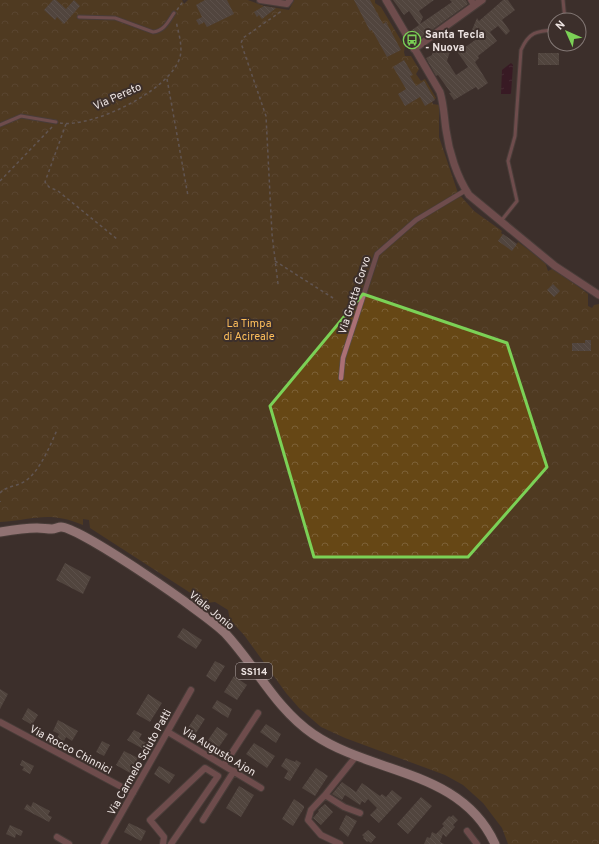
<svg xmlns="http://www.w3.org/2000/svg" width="599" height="844" font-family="Overpass,sans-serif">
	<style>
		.park { fill: url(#park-crowns) }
		.water { fill: url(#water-ripples) }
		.building { fill: url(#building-back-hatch) }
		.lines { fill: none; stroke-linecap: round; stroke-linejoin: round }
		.service-casing { stroke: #584c48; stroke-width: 5 }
		.pedestrian-casing { stroke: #584c48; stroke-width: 6 }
		.minor-casing { stroke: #584c48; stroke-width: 8 }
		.tertiary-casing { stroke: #584c48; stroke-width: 9 }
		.primary-casing { stroke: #584c48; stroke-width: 11 }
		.path { stroke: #8e8380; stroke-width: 1.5; stroke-dasharray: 3 3; stroke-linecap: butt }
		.service { stroke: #ab7074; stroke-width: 3 }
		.pedestrian { stroke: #ab7074; stroke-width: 4.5 }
		.minor { stroke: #ab7074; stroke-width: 6 }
		.tertiary { stroke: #ab7074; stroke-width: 7 }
		.primary { stroke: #f6c4c7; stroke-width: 9 }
		.marked { fill: none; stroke: #7bd156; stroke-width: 3; stroke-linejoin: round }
		.labels { text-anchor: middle; stroke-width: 4; stroke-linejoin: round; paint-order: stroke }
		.shield { fill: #3c2f2b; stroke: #b9aeac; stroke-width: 1 }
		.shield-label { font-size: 10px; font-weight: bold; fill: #eee5e3 }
		.poi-label { font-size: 11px; font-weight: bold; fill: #eee5e3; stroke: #3c2f2b; text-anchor: start }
		.street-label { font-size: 11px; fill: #eee5e3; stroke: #3c2f2b }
		.park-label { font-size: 11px; fill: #fdbe5a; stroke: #3c2f2b }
	</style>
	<defs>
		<pattern id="park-crowns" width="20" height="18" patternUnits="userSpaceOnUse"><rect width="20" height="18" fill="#664715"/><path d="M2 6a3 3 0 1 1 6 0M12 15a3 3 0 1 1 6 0" fill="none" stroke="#7c6137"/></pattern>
		<pattern id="water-ripples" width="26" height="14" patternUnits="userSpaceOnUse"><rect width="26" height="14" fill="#33011b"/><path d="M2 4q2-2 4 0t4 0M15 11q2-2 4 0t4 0" fill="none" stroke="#51263c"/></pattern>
		<pattern id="building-back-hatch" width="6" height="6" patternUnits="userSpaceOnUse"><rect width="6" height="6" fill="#6b5f56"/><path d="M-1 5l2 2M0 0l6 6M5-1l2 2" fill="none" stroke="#80766e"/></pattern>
	</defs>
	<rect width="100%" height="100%" fill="#3c2f2b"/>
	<!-- park -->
	<path class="park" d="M0,0H182L184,4L188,0H248L264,6L289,10L294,0H375V3L381,7L405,47L404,52L405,56H411L419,69L416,74L421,81L425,79L436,98L432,102L433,104L439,105V137L458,193L474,211L502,231L501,233L517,244L518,242L545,262L548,271L554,268L588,294V306L592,308L594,305L599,304V844H508L502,828L483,803L463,785L445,775L345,738L321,727L299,708L286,693L244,635L230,620L228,610L215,602L206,603L90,528L89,520L83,519V525C48,510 34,520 0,522Z"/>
	<!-- water -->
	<path class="water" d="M511,63L513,65L511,94H501L502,70Z"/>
	<!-- building -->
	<path class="building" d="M53,0H56L66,9L74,0L80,6L64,24L57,17L55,20L44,10Z
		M205,0H227L234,14L207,27L204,22L199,25L196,20L202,17L196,5Z
		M354,0H370L383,24L386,22L401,50L387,57L372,30L370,31Z
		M393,0H434L419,11L423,17L420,24L452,2L450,0H466L468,4L418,40L412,30L419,25L409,11L404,15Z
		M503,0H508L515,10L502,20L510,31L506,35L498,26L490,32L497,41L478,56L479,58L475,62L488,83L478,90L476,87L454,100L449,93H451L438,75L436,76L426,58L432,55L433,50L445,43L452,45L447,61L456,75L468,67L453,46L464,48L478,38L472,30L477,18L479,21Z
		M264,6L276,8L262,19L259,15L257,17L254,12Z
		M538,53H559V65H538Z
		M404,60L413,75L410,76L416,86L424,81L435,100L425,106L420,97L405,106L398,94L406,89L393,67Z
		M503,234L517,244L512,251L498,241Z
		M553,284L560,291L554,297L547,290Z
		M585,340H591V351H572V343H585Z
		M65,563L91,577L83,594L56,580Z
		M183,628L202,640L196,649L177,637Z
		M215,661L225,666L215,682L206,676Z
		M234,676L247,685L237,700L224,692Z
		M0,689L8,694L0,709Z
		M148,694L162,703L150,722L136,714Z
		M217,700L232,709L228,718L212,708Z
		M28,708L38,715L32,725L22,719Z
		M197,714L205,719L196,733L188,728Z
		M58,720L78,731L72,741L66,737L64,741L57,738L59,734L53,731Z
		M266,724L281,734L276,743L260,732Z
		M217,727L228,734L219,747L208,740Z
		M134,730L142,734L139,739L147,743L143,749L127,740Z
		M102,741L110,745L104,756L96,752Z
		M254,743L275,756L267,768L246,754Z
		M124,751L138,758L130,773L116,765Z
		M286,758L295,762L296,760L301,763L290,781L284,778L288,771L281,766Z
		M22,760L34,766L30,774L22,770L24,767L20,765Z
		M159,766L175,775L169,784L154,774Z
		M316,768L328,776L315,796L302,788Z
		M342,782L356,792L362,783L380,796L382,794L386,797L392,790L402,798L379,823L370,815L377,808L368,799L365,803L362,801L360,805L345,795L342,800L332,794Z
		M239,786L254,795L241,817L226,808Z
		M421,797L432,806L408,834L397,824Z
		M294,799L304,806V808L293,826L282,819Z
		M33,802L50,811L48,815L52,817L49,822L24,809L27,804L31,807Z
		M325,804L333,812L321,825L313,818L319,811L318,810Z
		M346,815L357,821L348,837L339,829Z
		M453,815L458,820L453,825L455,827L446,837L443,834L440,842L444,844H424L427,837L430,838L432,832L436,834L444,826L442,824L449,816L451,817Z
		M129,823L146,831L141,841L124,832Z
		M10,825L23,831L21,836L16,834L15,838L6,834Z
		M368,830L376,837L371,843L368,841L367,842L363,838L364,837L362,835Z"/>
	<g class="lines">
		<defs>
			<path id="service" d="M563,0L565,20
				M79,17L115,18L153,32C164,31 168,22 174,13
				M0,125L21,116L56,122
				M501,221L517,201L508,161L515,136L521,50C529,32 536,31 555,30"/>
			<path id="pedestrian" d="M341,378L343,358L377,254L416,220L466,190"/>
			<path id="minor" d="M260,0L287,4L290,0
				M471,0L474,5
				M0,722L133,793
				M168,732L261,788
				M357,755L325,795L344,807L360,813
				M224,765L258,713
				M325,795L311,810L308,820L321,835L340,844
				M203,820L234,771
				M467,831L477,844
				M57,837L69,844
				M104,844L191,690
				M163,844L164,837L150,820L205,768L218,776L171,844"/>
			<path id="tertiary" d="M386,0L440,92C444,105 444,117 446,130C449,152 457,177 469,195L555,266L599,295
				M414,49L482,0"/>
			<path id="primary" d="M0,532C12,530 24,528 37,528C42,528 47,529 52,529C55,529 58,527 61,527C80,527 209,616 225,633C256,666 275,708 313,734C373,775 461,769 495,844"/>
		</defs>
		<!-- service casing -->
		<use href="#service" class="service-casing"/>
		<!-- pedestrian casing -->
		<use href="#pedestrian" class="pedestrian-casing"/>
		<!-- minor casing -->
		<use href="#minor" class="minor-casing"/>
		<!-- tertiary casing -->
		<use href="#tertiary" class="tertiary-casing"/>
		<!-- primary casing -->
		<use href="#primary" class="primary-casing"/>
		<!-- path -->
		<path class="path" d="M177,10L184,0
			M167,79L188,196
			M60,123C93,128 171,90 180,57C183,46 178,31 176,21
			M66,124L45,182L49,187L58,191L117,239
			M0,181L53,126
			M275,261L333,298
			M278,284L272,234L266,116L241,43L243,38L283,10
			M0,493C7,485 19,487 28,479C41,468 50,446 57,430
			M0,501V502"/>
		<!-- service -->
		<use href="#service" class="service"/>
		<!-- pedestrian -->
		<use href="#pedestrian" class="pedestrian"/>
		<!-- minor -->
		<use href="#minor" class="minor"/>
		<!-- tertiary -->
		<use href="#tertiary" class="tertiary"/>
		<!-- primary -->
		<use href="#primary" class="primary"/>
	</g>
	<!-- marked area -->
	<path d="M0 0H599V844H0ZM363,294L507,343L547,467L468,557H314L270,406Z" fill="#3c2f2b" fill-opacity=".55" fill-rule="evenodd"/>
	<path class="marked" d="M363,294L507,343L547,467L468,557H314L270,406Z"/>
	<!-- icons -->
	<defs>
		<symbol id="bus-ring" viewBox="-11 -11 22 22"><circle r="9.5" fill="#3c2f2b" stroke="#7bd156" stroke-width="1.5"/><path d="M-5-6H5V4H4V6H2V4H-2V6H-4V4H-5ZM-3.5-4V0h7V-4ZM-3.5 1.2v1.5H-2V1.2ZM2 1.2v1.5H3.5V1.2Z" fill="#7bd156"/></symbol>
	</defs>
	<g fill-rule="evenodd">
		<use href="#bus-ring" x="402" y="30" width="20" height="20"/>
	</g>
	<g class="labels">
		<!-- shield labels -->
		<rect class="shield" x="236" y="663" width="36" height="16" rx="3"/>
		<g class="shield-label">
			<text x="254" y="675">SS114</text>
		</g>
		<!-- poi labels -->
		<g class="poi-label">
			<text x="425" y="38">Santa Tecla<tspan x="425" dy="13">- Nuova</tspan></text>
		</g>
		<!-- street labels -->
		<g class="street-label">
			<text transform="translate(117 96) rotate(-24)" y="4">Via Pereto</text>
			<text transform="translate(354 295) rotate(-72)" y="4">Via Grotta Corvo</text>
			<text transform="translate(212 610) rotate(39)" y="4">Viale Jonio</text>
			<text transform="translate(71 749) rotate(28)" y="4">Via Rocco Chinnici</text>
			<text transform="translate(219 751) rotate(31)" y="4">Via Augusto Ajon</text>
			<text transform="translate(139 762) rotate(-61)" y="4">Via Carmelo Sciuto Patti</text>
		</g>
		<!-- park labels -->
		<g class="park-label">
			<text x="249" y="327">La Timpa<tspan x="249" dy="13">di Acireale</tspan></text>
		</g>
	</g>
	<!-- north arrow -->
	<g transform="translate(567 32) rotate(315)"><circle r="19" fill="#3c2f2b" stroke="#837875"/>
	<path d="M0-3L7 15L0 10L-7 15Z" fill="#7bd156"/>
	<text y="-6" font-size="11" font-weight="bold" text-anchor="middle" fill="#eee5e3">N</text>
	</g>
</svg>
